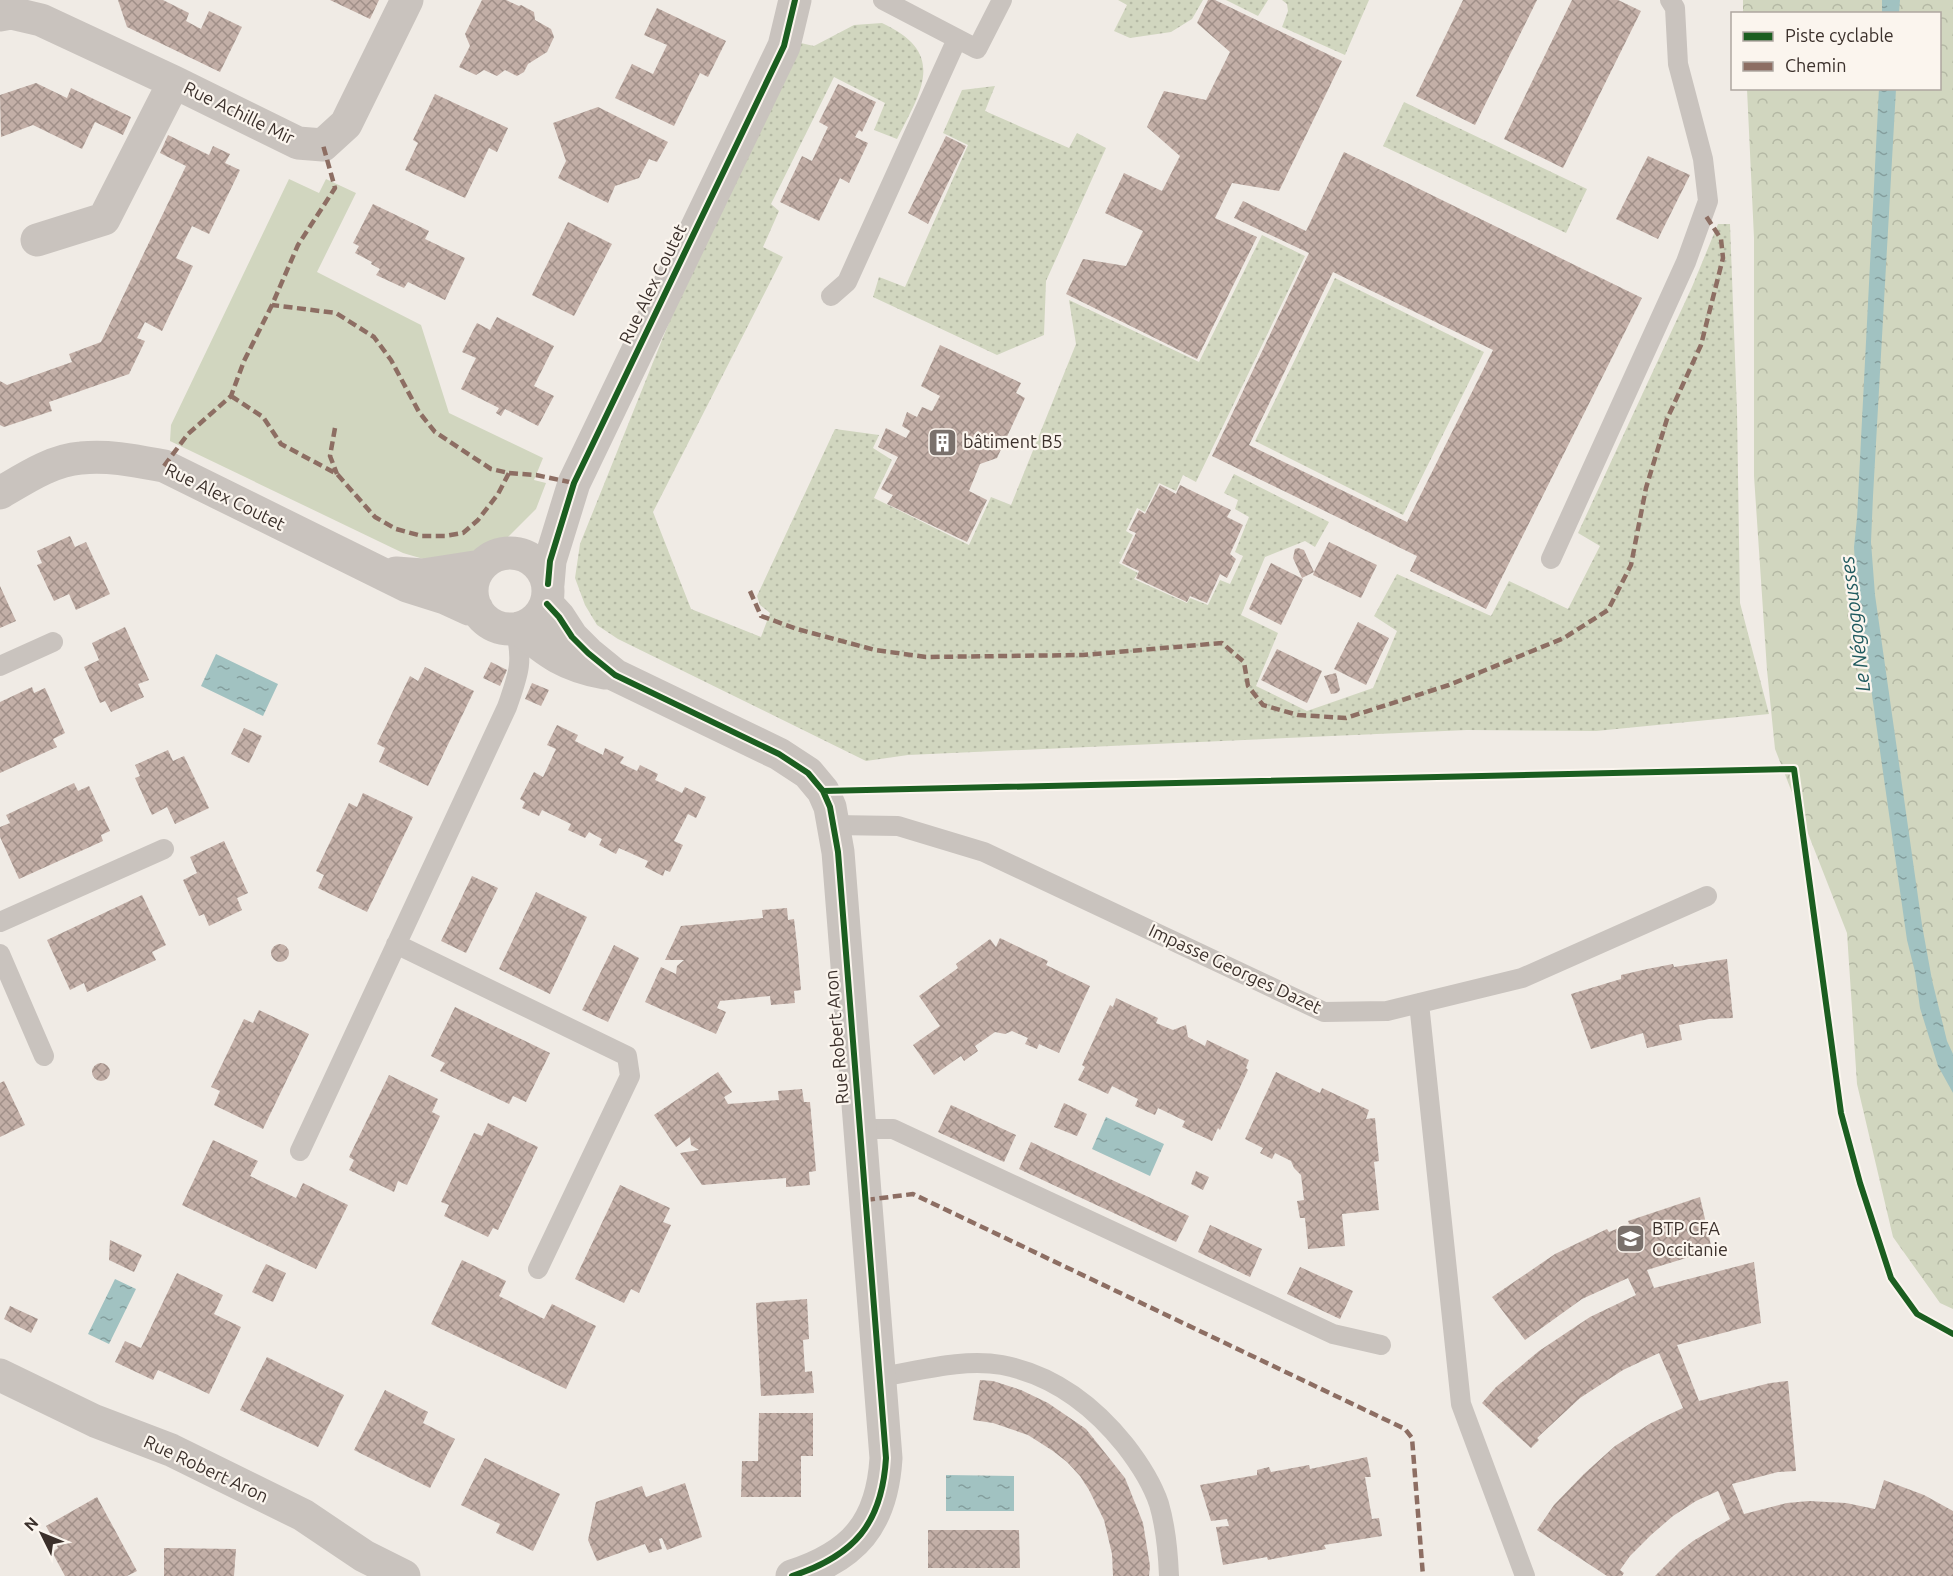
<svg xmlns="http://www.w3.org/2000/svg" width="1953" height="1576" font-family="Ubuntu,sans-serif">
	<style>
		.grass { fill: url(#grass-dots) }
		.forest { fill: url(#forest-crowns) }
		.park { fill: #d1d6bf }
		.water { fill: url(#water-ripples) }
		.building { fill: url(#building-cross-hatch); fill-rule: evenodd }
		.lines { fill: none; stroke-linecap: round; stroke-linejoin: round }
		.lane { stroke: #c9c3be; stroke-width: 20 }
		.street { stroke: #c9c3be; stroke-width: 33 }
		.quiet { stroke: #8d6e63; stroke-width: 4.5; stroke-dasharray: 9 4.5; stroke-linecap: butt }
		.cycleway-casing { stroke: #fbf5ee; stroke-width: 10 }
		.cycleway { stroke: #1b5e20; stroke-width: 6 }
		.labels { text-anchor: middle; stroke-width: 4.5; stroke-linejoin: round; paint-order: stroke }
		.street-label { font-size: 18px; fill: #3b302b; stroke: #fbf5ee }
		.poi-label { font-size: 18px; fill: #3b302b; stroke: #fbf5ee; text-anchor: start }
		.water-label { font-size: 20px; font-style: italic; fill: #1f5a5e; stroke: #fbf5ee }
	</style>
	<defs>
		<pattern id="grass-dots" width="8" height="8" patternUnits="userSpaceOnUse" patternTransform="scale(1.5)"><rect width="8" height="8" fill="#d1d6bf"/><path d="M2 2h.1M6 6h.1" fill="none" stroke="#b4b8a4" stroke-width="1.8" stroke-linecap="round"/></pattern>
		<pattern id="forest-crowns" width="20" height="18" patternUnits="userSpaceOnUse" patternTransform="scale(1.5)"><rect width="20" height="18" fill="#d1d6bf"/><path d="M2 6a3 3 0 1 1 6 0M12 15a3 3 0 1 1 6 0" fill="none" stroke="#b4b8a4"/></pattern>
		<pattern id="water-ripples" width="26" height="14" patternUnits="userSpaceOnUse" patternTransform="scale(1.5)"><rect width="26" height="14" fill="#a1c2c1"/><path d="M2 4q2-2 4 0t4 0M15 11q2-2 4 0t4 0" fill="none" stroke="#849e9d"/></pattern>
		<pattern id="building-cross-hatch" width="8" height="8" patternUnits="userSpaceOnUse" patternTransform="scale(1.5)"><rect width="8" height="8" fill="#c3afa7"/><path d="M0 0l8 8M0 8l8-8" fill="none" stroke="#a08f88"/></pattern>
	</defs>
	<rect width="100%" height="100%" fill="#f0ebe5"/>
	<!-- grass -->
	<path class="grass" d="M1118,0H1203L1192,19L1171,32L1130,38L1114,31L1127,5Z
		M1226,0H1268L1258,16Z
		M1282,0H1369L1345,55L1282,27L1288,11L1287,4Z
		M882,23C947,53 922,90 897,139L874,130L885,103L834,77L771,204L779,211L763,247L783,257L653,512L691,609L761,637L770,613L760,605L757,596L835,429L879,435L873,448L892,460L874,498L969,545L991,497L1011,505L1076,344L1069,300L1199,362L1262,235L1305,256L1196,482L1183,475L1176,491L1159,483L1145,512L1137,508L1126,531L1133,535L1119,563L1138,573L1134,579L1187,603L1190,598L1208,605L1220,580L1230,584L1243,556L1235,552L1249,517L1235,509L1238,500L1224,493L1234,474L1329,522L1315,547L1305,541L1265,557L1241,615L1278,633L1256,686L1307,711L1373,688L1397,631L1374,616L1397,574L1491,616L1509,581L1568,609L1600,546L1578,533L1692,287L1718,224H1730L1737,411L1740,603L1769,714L1596,731L1467,730L908,755L866,761L618,639L597,625L585,605L575,578L580,544L783,39L814,46L854,25Z
		M995,86L985,111L1069,148L1077,133L1106,148L1046,281L1044,335L997,355L873,297L879,277L905,287L968,145L943,133L962,90Z
		M1404,102L1587,189L1566,233L1383,146Z
		M1335,278L1484,352L1403,515L1255,441Z"/>
	<!-- forest -->
	<path class="forest" d="M1743,0H1953V1309L1940,1303L1893,1237L1857,1084L1847,933L1775,749L1767,670L1754,476V238L1747,89L1940,88V14L1743,13Z"/>
	<!-- park -->
	<path class="park" d="M289,179L319,193L326,179L356,193L317,272L421,325L449,413L543,458L534,480L546,483L536,509L508,537L484,546L469,560L437,563L403,553L170,441L171,425Z"/>
	<!-- water -->
	<path class="water" d="M1882,0H1900L1899,13H1882Z
		M1879,88L1896,89L1873,496L1871,542L1875,595L1922,925L1932,980L1947,1041L1953,1054V1093L1938,1066L1920,1008L1915,972L1907,940L1856,583L1854,547L1857,518Z
		M216,654L278,684L263,716L201,686Z
		M1106,1117L1164,1144L1150,1176L1092,1149Z
		M115,1279L136,1289L109,1344L88,1334Z
		M946,1475L1014,1476V1511H946Z"/>
	<!-- building -->
	<path class="building" d="M118,0H163L189,13L186,21L201,29L209,11L242,27L220,72L127,27Z
		M330,0H379L370,19Z
		M482,0H506L519,6L521,5L534,12L535,20L551,29L554,37L547,52L528,64L524,72L517,76L505,70L497,76L484,70L476,75L459,67L470,46L465,34Z
		M1208,0H1215L1342,61L1279,191L1232,183L1215,218L1257,237L1197,359L1066,294L1083,259L1126,266L1143,231L1105,213L1124,173L1162,191L1180,156L1147,127L1164,91L1206,100L1230,52L1197,23Z
		M1463,0H1537L1475,125L1416,96Z
		M1572,0H1618L1641,11L1563,168L1504,139Z
		M657,8L726,41L708,77L700,73L674,126L615,98L632,64L653,74L667,45L644,35Z
		M36,83L67,98L71,88L131,117L123,135L95,122L82,149L33,125L1,137L0,95Z
		M838,84L876,102L862,132L859,130L855,137L868,143L849,183L840,178L819,221L780,202L802,156L812,161L828,127L819,122Z
		M435,94L508,128L497,152L489,148L465,198L405,170L418,143L413,140Z
		M598,107L668,142L657,162L649,159L639,178L615,186L608,203L558,178L566,161L553,123Z
		M168,135L209,155L213,146L230,154L225,163L240,170L209,234L192,226L176,258L193,266L162,331L145,322L137,338L145,341L129,374L49,402L52,411L4,427L0,425V381L7,385L72,362L69,354L101,342L186,166L160,153Z
		M946,136L966,146L928,224L908,213Z
		M1344,152L1642,298L1486,609L1410,571L1417,556L1212,456L1309,253L1234,218L1243,201L1306,231ZM1333,272L1493,350L1407,522L1249,445Z
		M1648,156L1690,175L1658,239L1616,219Z
		M373,204L429,231L425,239L465,258L445,300L408,282L404,288L376,275L380,269L371,264L372,262L355,253L359,246L353,243Z
		M568,222L612,244L574,316L532,295Z
		M497,317L554,346L534,386L554,396L538,426L505,409L501,416L496,413L499,408L461,389L476,358L462,352L477,323L490,330Z
		M940,345L1021,383L1016,393L1025,398L997,458L980,464L969,491L987,500L967,542L887,504L893,495L881,489L898,457L878,447L886,428L906,438L910,431L902,426L907,412L917,417L922,407L932,411L940,396L921,386Z
		M1160,485L1176,494L1180,485L1231,510L1227,517L1243,525L1230,554L1236,559L1227,578L1220,574L1207,603L1190,596L1187,602L1136,578L1139,571L1122,563L1136,533L1129,530L1139,510L1145,514Z
		M70,536L75,547L86,542L110,594L76,610L69,594L54,601L37,565L42,563L37,551Z
		M1329,542L1377,565L1361,598L1313,575L1314,572L1302,578L1293,558L1295,549L1298,548L1304,550L1314,572Z
		M1271,563L1303,579L1281,625L1249,609Z
		M0,586L16,621L0,628Z
		M1358,622L1389,638L1366,685L1334,669Z
		M125,627L149,680L138,684L144,697L111,712L105,701L100,703L84,667L99,660L92,643Z
		M1277,649L1322,671L1307,703L1261,680Z
		M491,662L507,670L500,686L483,678Z
		M425,667L474,691L428,786L379,762L385,748L377,744L410,676L418,681Z
		M1336,673L1340,690L1337,693L1331,694L1324,676Z
		M532,683L549,690L541,706L525,699Z
		M32,687L34,693L45,688L65,733L53,739L57,747L0,773V702Z
		M557,725L578,735L575,741L603,755L605,748L624,757L620,763L637,771L640,765L658,774L655,780L682,793L685,787L706,797L696,818L688,814L674,841L683,845L670,872L665,870L663,876L645,867L648,861L619,848L616,854L599,845L602,839L589,832L585,838L568,830L571,824L542,810L539,816L522,808L525,802L520,799L534,772L543,777L556,749L547,745Z
		M244,728L262,736L249,763L231,754Z
		M168,750L173,761L184,756L209,808L175,824L167,807L152,815L135,778L140,776L135,765Z
		M74,783L78,791L89,786L110,831L101,835L103,841L19,879L0,837V827L10,823L6,815Z
		M363,793L413,817L367,912L318,888L324,875L316,871L349,803L357,807Z
		M224,841L248,893L237,898L242,910L209,926L204,914L199,916L183,880L197,873L190,857Z
		M472,876L498,888L466,953L441,941Z
		M536,892L587,917L550,994L499,969Z
		M142,895L166,945L152,952L156,960L87,992L84,983L70,990L47,940Z
		M787,908L788,920L794,919L798,954L801,990L794,991L795,1003L771,1005L770,996L720,1001L717,1008L726,1012L716,1034L645,1002L661,967L676,974L677,966L684,960H665L681,926L763,918L762,910Z
		M1000,938L1048,961L1046,965L1090,986L1059,1053L1039,1044L1037,1049L1025,1044L1028,1038L1012,1031L1005,1034L995,1032L975,1046L978,1051L964,1061L961,1056L934,1075L913,1045L940,1026L919,996L958,968L956,964L990,939L996,947Z
		M271 953a9 9 0 1 1 18 0a9 9 0 1 1-18 0Z
		M614,945L639,958L608,1022L582,1010Z
		M1727,959L1733,1018L1709,1019L1679,1025L1682,1040L1647,1048L1643,1033L1591,1049L1571,994L1621,979V975L1647,969L1673,964L1674,967Z
		M1116,998L1158,1018L1156,1023L1173,1030L1186,1025L1188,1037L1205,1046L1207,1040L1249,1060L1246,1068L1248,1070L1220,1130L1218,1128L1212,1141L1182,1127L1185,1121L1158,1108L1155,1115L1135,1106L1138,1099L1112,1086L1108,1094L1078,1080L1085,1067L1082,1065L1110,1005L1113,1007Z
		M455,1007L550,1053L526,1102L513,1096L509,1104L440,1071L445,1063L431,1056Z
		M259,1010L309,1034L263,1129L214,1105L220,1091L211,1087L244,1019L253,1023Z
		M92 1072a9 9 0 1 1 18 0a9 9 0 1 1-18 0Z
		M718,1072L732,1092L724,1097L728,1104L779,1100L778,1091L802,1089L804,1102H810L816,1171L809,1172L810,1185L786,1187V1178L702,1185L680,1153L699,1150L691,1145L690,1137L676,1147L654,1115Z
		M1276,1072L1320,1093L1322,1088L1369,1110L1366,1119L1375,1118L1379,1161L1374,1162L1379,1210L1342,1214L1345,1246L1308,1249L1305,1218H1300L1297,1201L1304,1200L1301,1175L1294,1168L1291,1161L1275,1153L1272,1159L1260,1153L1263,1148L1245,1139Z
		M389,1075L438,1099L432,1112L440,1116L407,1185L398,1181L394,1192L349,1170L354,1160L349,1157Z
		M4,1081L25,1125L0,1137V1083Z
		M1064,1103L1087,1114L1077,1136L1054,1127Z
		M951,1105L1016,1135L1004,1162L938,1132Z
		M488,1123L538,1147L498,1230L493,1228L488,1237L444,1216L449,1205L441,1202L474,1133L482,1136Z
		M213,1140L258,1161L250,1176L296,1198L303,1183L348,1205L316,1269L182,1205Z
		M1031,1142L1189,1216L1176,1242L1019,1169Z
		M1196,1171L1209,1177L1203,1190L1191,1184Z
		M620,1185L670,1208L663,1222L671,1225L639,1293L631,1289L624,1303L575,1279Z
		M1700,1197L1712,1250L1647,1270L1654,1288L1754,1262L1761,1323L1677,1345L1699,1401L1770,1383L1788,1381L1796,1471L1778,1472L1732,1484L1744,1514L1787,1503L1809,1501L1846,1503L1875,1509L1884,1480L1924,1495L1953,1511V1576H1655L1680,1551L1693,1541L1730,1519L1718,1491L1696,1501L1673,1516L1651,1535L1630,1556L1620,1570L1624,1573L1622,1576H1607L1537,1530L1554,1505L1584,1474L1615,1446L1651,1423L1683,1408L1659,1353L1623,1370L1580,1398L1537,1438L1539,1440L1531,1448L1482,1403L1496,1387L1539,1351L1590,1317L1636,1295L1628,1278L1582,1299L1525,1340L1492,1297L1555,1254L1607,1229L1609,1232L1629,1224L1628,1221Z
		M1210,1225L1262,1249L1250,1277L1198,1252Z
		M110,1240L142,1255L134,1272L109,1260Z
		M462,1260L506,1281L499,1296L544,1319L552,1304L596,1326L566,1389L431,1324Z
		M266,1264L286,1273L273,1302L252,1292Z
		M1300,1267L1353,1291L1340,1319L1287,1294Z
		M177,1273L223,1295L214,1314L241,1327L209,1394L158,1370L153,1380L115,1362L125,1341L141,1348Z
		M807,1299L809,1339L803,1340L805,1372L812,1371L814,1393L761,1396L756,1303Z
		M10,1306L38,1319L31,1333L4,1319Z
		M267,1357L344,1395L318,1447L240,1410Z
		M980,1380L993,1381L1021,1390L1048,1403L1086,1429L1125,1478L1143,1523L1150,1566L1149,1576H1113L1112,1554L1104,1520L1089,1490L1080,1476L1067,1462L1053,1451L1028,1435L993,1423L973,1420Z
		M385,1390L428,1412L423,1423L455,1439L430,1488L354,1450Z
		M759,1413H813V1456H801V1497H741L742,1461H758Z
		M1367,1457L1371,1477H1365L1372,1519L1379,1518L1382,1536L1324,1545L1326,1549L1268,1560L1267,1557L1223,1565L1216,1527L1229,1526L1227,1519L1211,1521L1200,1485L1257,1475V1470L1269,1467L1271,1472L1309,1465L1310,1469Z
		M485,1458L560,1494L533,1551L496,1533L500,1524L461,1505Z
		M685,1483L702,1537L667,1550L662,1538L659,1539L662,1549L649,1553L645,1544L597,1561L588,1540L596,1502L642,1486L646,1497Z
		M97,1497L137,1571L127,1576H65L52,1552L58,1548L46,1526Z
		M928,1530H1019L1020,1568H928Z
		M164,1548L236,1549L234,1576H164Z"/>
	<g class="lines">
		<!-- lane -->
		<path class="lane" d="M883,0L977,49L1002,0
			M831,296L847,282L957,39
			M1551,559L1686,262L1708,201L1703,159L1678,64L1675,8L1670,0
			M0,666L53,642
			M834,825L898,826L984,852L1324,1012L1387,1011L1522,978L1707,896
			M0,922L164,849
			M396,944L627,1056L630,1076L538,1269
			M0,954L44,1056
			M1419,1003L1461,1404L1525,1576
			M860,1129H893L1333,1334L1381,1345
			M300,1151L507,707C518,675 524,663 515,629
			M880,1377C919,1371 962,1358 1002,1365C1054,1375 1093,1405 1125,1445C1139,1463 1152,1483 1159,1504C1166,1528 1168,1551 1169,1576"/>
		<!-- street -->
		<path class="street" d="M0,15L11,13L41,20L174,82L298,143L323,145L346,124L407,0
			M37,240L104,219L174,82
			M0,493C24,479 52,460 81,458C109,455 137,461 164,466L407,586L445,598L469,609H477
			M472 591a38 38 0 1 1 76 0a38 38 0 1 1-76 0Z
			M396,573L423,575L481,566
			M548,584L550,561L574,483L784,46L795,0
			M547,604L559,617L572,637L588,653L615,675L779,754L808,773L823,791L830,807L838,852L886,1458C882,1524 854,1556 792,1576
			M519,628C548,653 566,666 605,673
			M0,1375L95,1421L171,1450L303,1515L364,1556L404,1576"/>
		<!-- quiet -->
		<path class="quiet" d="M231,396L263,417L281,444L337,474L375,517L396,529L422,536H445L463,533L478,520L498,494L509,473L491,469L435,432L419,412L391,360L374,337L336,313L272,305
			M335,428L330,456L337,474
			M164,466L188,434L231,396L244,361L272,305L298,245L335,188L323,145
			M509,473L536,475L574,483
			M750,591L761,616L797,629L875,650L926,657L1083,655L1222,643L1244,662L1248,686L1263,705L1298,715L1346,718L1449,685L1564,638L1608,610L1631,565L1646,488L1667,419L1701,345L1723,258L1721,239L1704,213
			M866,1200L913,1194L1405,1429L1412,1438L1423,1576"/>
		<defs>
			<path id="cycleway" d="M548,584L550,561L574,483L784,46L795,0
				M547,604L559,617L572,637L588,653L615,675L779,754L808,773L823,791L830,807L838,852L886,1458C882,1524 854,1556 792,1576
				M823,791L1794,769L1841,1113L1860,1183L1891,1278L1917,1314L1953,1334"/>
		</defs>
		<!-- cycleway casing -->
		<use href="#cycleway" class="cycleway-casing"/>
		<!-- cycleway -->
		<use href="#cycleway" class="cycleway"/>
	</g>
	<!-- icons -->
	<defs>
		<symbol id="building-square" viewBox="-11 -11 22 22"><rect x="-9" y="-9" width="18" height="18" rx="4" fill="#7a716c" stroke="#fbf5ee"/><path d="M-4-6H4V6H1V3H-1V6H-4ZM-2.5-4.3h1.7v1.8h-1.7ZM.8-4.3h1.7v1.8H.8ZM-2.5-1h1.7V.8h-1.7ZM.8-1h1.7V.8H.8Z" fill="#fff"/></symbol>
		<symbol id="university-square" viewBox="-11 -11 22 22"><rect x="-9" y="-9" width="18" height="18" rx="4" fill="#7a716c" stroke="#fbf5ee"/><path d="M0-5L7-2L0 1L-7-2ZM-4 1L0 2.5L4 1V4Q0 6-4 4Z" fill="#fff"/></symbol>
	</defs>
	<g fill-rule="evenodd">
		<use href="#building-square" x="926" y="426" width="33" height="33"/>
		<use href="#university-square" x="1614" y="1222" width="33" height="33"/>
	</g>
	<g class="labels">
		<!-- street labels -->
		<g class="street-label">
			<text transform="translate(239 113) rotate(26)" y="6">Rue Achille Mir</text>
			<text transform="translate(653 284) rotate(-64)" y="6">Rue Alex Coutet</text>
			<text transform="translate(225 497) rotate(26)" y="6">Rue Alex Coutet</text>
			<text transform="translate(1235 969) rotate(25)" y="6">Impasse Georges Dazet</text>
			<text transform="translate(837 1037) rotate(-95)" y="6">Rue Robert Aron</text>
			<text transform="translate(206 1469) rotate(25)" y="6">Rue Robert Aron</text>
		</g>
		<!-- poi labels -->
		<g class="poi-label">
			<text x="963" y="448">bâtiment B5</text>
			<text x="1652" y="1235">BTP CFA<tspan x="1652" dy="21">Occitanie</tspan></text>
		</g>
		<!-- water labels -->
		<g class="water-label">
			<text transform="translate(1855 624) rotate(-97)" y="7">Le Négogousses</text>
		</g>
	</g>
	<!-- legend -->
	<rect x="1731" y="12" width="210" height="78" fill="#fbf5ee" stroke="#aea6a0" stroke-width="1.5"/>
	<rect x="1743" y="32" width="30" height="9" fill="#1b5e20" stroke="#aea6a0" stroke-width="1.5"/>
	<text x="1785" y="42" font-size="18" fill="#3b302b">Piste cyclable</text>
	<rect x="1743" y="62" width="30" height="9" fill="#8d6e63" stroke="#aea6a0" stroke-width="1.5"/>
	<text x="1785" y="72" font-size="18" fill="#3b302b">Chemin</text>
	<!-- north arrow -->
	<g transform="translate(42 1534) rotate(313)" stroke="#fbf5ee" stroke-width="4.5" paint-order="stroke">
	<path d="M0-4.5L10 22L0 15L-10 22Z" fill="#3b302b"/>
	<text y="-9" font-size="16" font-weight="bold" text-anchor="middle" fill="#3b302b">N</text>
	</g>
</svg>
